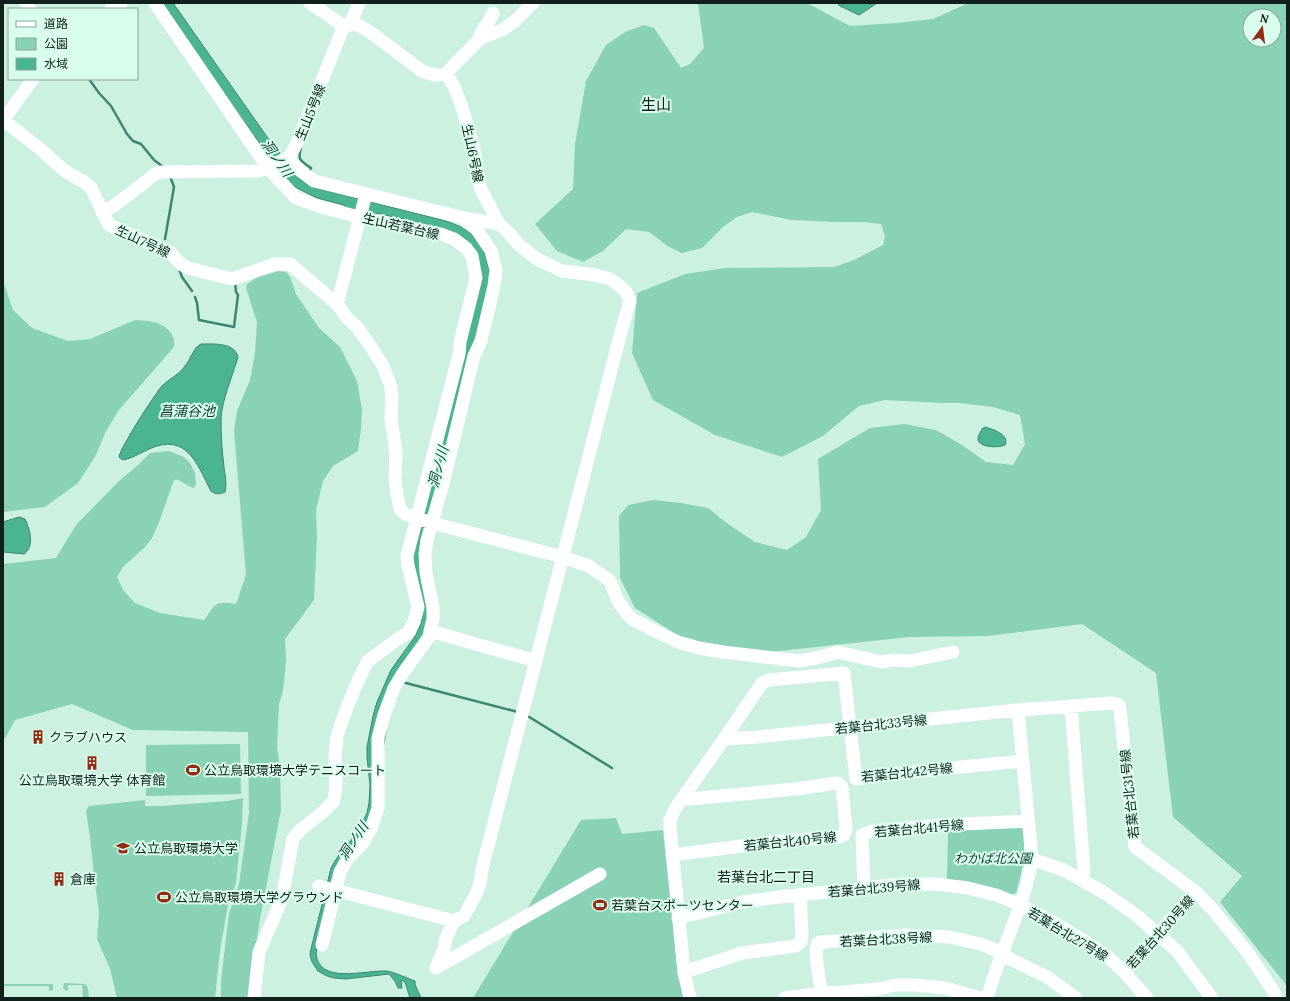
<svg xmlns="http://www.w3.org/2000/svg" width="1290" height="1001" font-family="Lora,'Noto Sans JP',serif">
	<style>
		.green { fill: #8ad2b6; fill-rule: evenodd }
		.water { fill: #4bb490; stroke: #3a886d }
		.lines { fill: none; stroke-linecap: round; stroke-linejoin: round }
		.stream { stroke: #3a886d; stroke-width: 2.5 }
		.minor { stroke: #fff; stroke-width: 13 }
		.labels { text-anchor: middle; stroke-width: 4; stroke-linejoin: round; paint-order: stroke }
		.street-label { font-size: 13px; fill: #12201a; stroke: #d9feee }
		.poi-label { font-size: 13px; fill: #12201a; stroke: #d9feee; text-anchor: start }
		.park-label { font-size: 13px; font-style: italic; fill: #0f3e2f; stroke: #d9feee }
		.water-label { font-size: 14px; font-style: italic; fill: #0f3d2e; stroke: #d9feee }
		.neighbourhood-label { font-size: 14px; fill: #12201a; stroke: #d9feee }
		.quarter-label { font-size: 15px; fill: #12201a; stroke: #d9feee }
	</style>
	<rect width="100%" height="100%" fill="#ccf1e1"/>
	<!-- green -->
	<path class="green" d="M698,3H807L850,26L897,23L933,19L964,5L966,3H1287V986L1220,902L1242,876L1173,817L1156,673L1082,624L988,636L909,637L770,652L688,642L635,608L620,578L619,516L628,505L653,500L681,503L708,508L728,524L755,542L787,550L806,537L821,510L818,459L870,428L904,424L936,430L962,445L986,462L1013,465L1025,444L1020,415L993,407L959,403H941L885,400L859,406L823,436L782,457L715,435L653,400L632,353L637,293L685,274L725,268L834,267L854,260L883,245L885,236L881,224L863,222H835L791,220L752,212L737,217L723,227L702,248L682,253L669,247L649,232L626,229L603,251L583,262L557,251L535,224L573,189L575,144L586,81L606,45L625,32L644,25L654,28L681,68L690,64L704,48ZM1250,16H1274V40H1250Z
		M279,271L286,272L290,277L296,294L319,328L340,347L357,381L362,410L361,429L358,451L333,466L323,481L316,510L317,537L314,600L285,639L286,660L283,691L279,704L277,747L280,769L281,810L260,919L248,998H221V980L229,914L239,884L249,813L248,732L133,730L72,704L15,720L3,742V564L56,558L76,525L118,482L138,465L150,453L169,451L184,457L190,463L195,473L196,484L194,488C186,486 180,478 174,480L158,525L152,538L145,547L123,567L117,577L123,590L135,603L160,613L204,620C217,603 214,601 236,604L246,575L234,431L237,411L250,380L255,353L257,322L246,288L247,284L258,277Z
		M3,281L13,310L32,328L68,341L90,339L135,320L148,321L158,323L165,327L171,333L174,340V347L119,410L106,431L95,457L78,483L45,507L3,512Z
		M240,744L241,794L146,796V745Z
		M243,798L242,824L236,883L228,905L220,951L215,998H117L110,969L97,939L99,912L94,875L90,837L86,811L89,806L145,800V806H161L227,801Z
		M616,818L622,834L663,830L678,976L685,998H473L581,820Z
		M1020,825L1024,829C1025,854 1023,870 1016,893L1011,895L947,881L948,829Z
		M64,983L85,984L88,988L89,998H83L82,985H68V990L66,991L63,988Z
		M3,984H53V990L49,991V986H3Z"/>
	<!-- water -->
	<path class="water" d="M161,3H173L272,144L273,143L287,164L299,175L298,178L305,183L316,188L442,220C476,229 487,248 491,282L430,512L427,597L428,628L395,677L372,817L329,901L316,953C318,985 365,970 386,971C395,972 406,978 415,981C415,988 419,992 421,998H410L405,982L401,980L402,988H398L395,981L389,974L346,979L334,978L327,976L318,971L312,962L310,954L311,949L331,868L340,853L358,832L367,813L369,803L370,785L367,757V747L373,716L377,702L391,670L416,635L421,623L422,613L412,560L466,341L481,283L482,277L453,232L377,213L376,216L344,207V205L317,198L293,186L263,151L264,150Z
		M837,3H877L859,15L840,6Z
		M201,344C213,344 234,342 238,357C233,375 221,402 221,420C221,436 222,451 224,467C225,476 227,483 225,492C220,494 216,495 211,491C197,464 187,432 149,449C140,453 133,458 123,460L119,457C120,448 155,394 162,386C169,379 180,374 185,366C191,359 193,348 201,344Z
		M985,427C993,429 1010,435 1005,445C999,448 979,448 978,439C978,435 981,432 982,429Z
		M19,517L25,519C30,530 35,546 24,554L3,552V522Z"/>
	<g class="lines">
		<!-- stream -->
		<path class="stream" d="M89,79L99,93L111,106L127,134L133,141L141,144L154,160L162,166
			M301,148C297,160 301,161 311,168L310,170
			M165,239L174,187L171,179
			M179,269L182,277L192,291
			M195,297L197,303L199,320L234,327
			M234,327L238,295L236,292L235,282
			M402,682L518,712
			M526,715L612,768"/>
		<!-- minor -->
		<path class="minor" d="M26,3L30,9
			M155,3L268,168L296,198L321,207L359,217L441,234L454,239L466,248L472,256L476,278L460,342L459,354L407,556L408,565L418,607L414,622L408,633L399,638L367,662L354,690L344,715L337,736L335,757L336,781L335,794L333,802L323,812L300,830L293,839L282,899L259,952L254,998
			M111,9L121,3
			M350,25L359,3
			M478,41C480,30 490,23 493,13
			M446,74L453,66L481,38L502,30L515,21L533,3
			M33,79L6,116V122L39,148L65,171L84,182L91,188L109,225L170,252L182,265L188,268L232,279L275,264H290L337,304L366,194
			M286,158L302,172L314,181L464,218L499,224L480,187L474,149L462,107L454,86L446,74C436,76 431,75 422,71L370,32L356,24L341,25
			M102,212L115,205L131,193L155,174L161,172L258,171L268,168L290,156L297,143L343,28L339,23L310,3
			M499,224L509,233L519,245L537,259L562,271L595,275L610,279L620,286L626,292L630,301L622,328L482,869L480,884L476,894L464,916L454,921L446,938L444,949L436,968L600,874
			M337,304L347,318L357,327L371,347L383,366L391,387L392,397L391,419L396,452L395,480L397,495L400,509L405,514L432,523L563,557L589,566L610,581L618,601L627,614L632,619L655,631L678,642L699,648L723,652L799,661L821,657L837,652L882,662L894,660L910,661L953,652
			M430,631L536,661
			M1071,707L1084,871L1080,879
			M1018,710L1111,703L1119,705L1120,710L1135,847L1196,892L1214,911L1248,953L1274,992L1276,998
			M724,739L762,683L769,680L844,673L856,779L940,769L1023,761
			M672,855L780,841L840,837L844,835L846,829L842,787L839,784L836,783L796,789L690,799L684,797
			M1032,859L1063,870L1080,879L1106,894L1136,915L1177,951L1212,998
			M319,886L454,921
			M864,888L862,835L872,831L940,825L1029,821
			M678,918L739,903L770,898L902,884H936L968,888L996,895L1021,905L1058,925L1083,940L1107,956L1125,973L1147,998
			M322,945L340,872L348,858L362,844L371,829L378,808V738L384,715L394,688L403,673L429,637L430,631L433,619V608L426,573L425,554L427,540L443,484L474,356L481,341L494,286L496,270L491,251L477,230L464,218
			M1124,971L1159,936L1165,926L1196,892
			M684,972L742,953L796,946L801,942L802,935L800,894
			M822,993C820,982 813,952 818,943L824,942L903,935L950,937L984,945L1002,953L1010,959L1047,977L1076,998
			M690,998L684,972L670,827V820L674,811L679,803L724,739L757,737L1018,710L1032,859C1027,891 1015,920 1003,951C997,966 992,982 987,998
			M785,998L822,993L843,992L878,989L895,985H915L945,988L980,998"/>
	</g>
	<!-- icons -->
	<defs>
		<symbol id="building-bare" viewBox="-9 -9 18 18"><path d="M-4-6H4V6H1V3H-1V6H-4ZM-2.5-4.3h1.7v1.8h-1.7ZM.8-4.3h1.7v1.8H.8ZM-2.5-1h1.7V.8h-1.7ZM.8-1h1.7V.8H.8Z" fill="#942c15" stroke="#d9feee" stroke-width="2.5" paint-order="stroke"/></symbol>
		<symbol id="stadium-bare" viewBox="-9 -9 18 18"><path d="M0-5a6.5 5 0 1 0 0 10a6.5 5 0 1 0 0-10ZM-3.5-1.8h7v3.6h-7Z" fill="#942c15" stroke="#d9feee" stroke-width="2.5" paint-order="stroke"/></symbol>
		<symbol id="school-bare" viewBox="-9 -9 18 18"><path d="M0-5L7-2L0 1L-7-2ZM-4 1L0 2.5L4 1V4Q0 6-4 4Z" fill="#942c15" stroke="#d9feee" stroke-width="2.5" paint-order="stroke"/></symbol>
	</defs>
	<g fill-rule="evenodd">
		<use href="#building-bare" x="28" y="727" width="20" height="20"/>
		<use href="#building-bare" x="82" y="753" width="20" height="20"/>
		<use href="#stadium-bare" x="183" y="760" width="20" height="20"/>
		<use href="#school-bare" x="113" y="838" width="20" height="20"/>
		<use href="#building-bare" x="49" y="869" width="20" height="20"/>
		<use href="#stadium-bare" x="154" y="887" width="20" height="20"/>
		<use href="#stadium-bare" x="590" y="895" width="20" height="20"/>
	</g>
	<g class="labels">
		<!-- street labels -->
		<g class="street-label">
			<text transform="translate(310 112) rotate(-68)" y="5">生山5号線</text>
			<text transform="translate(473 153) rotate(78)" y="5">生山6号線</text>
			<text transform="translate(401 226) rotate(13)" y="5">生山若葉台線</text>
			<text transform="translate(143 241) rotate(25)" y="5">生山7号線</text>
			<text transform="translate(881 724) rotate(-6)" y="5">若葉台北33号線</text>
			<text transform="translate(907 772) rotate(-6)" y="5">若葉台北42号線</text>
			<text transform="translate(1129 794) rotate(-96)" y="5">若葉台北31号線</text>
			<text transform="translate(919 828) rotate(-5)" y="5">若葉台北41号線</text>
			<text transform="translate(790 841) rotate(-6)" y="5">若葉台北40号線</text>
			<text transform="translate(874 888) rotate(-5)" y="5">若葉台北39号線</text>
			<text transform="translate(1160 932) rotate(-48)" y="5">若葉台北30号線</text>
			<text transform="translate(1068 934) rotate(31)" y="5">若葉台北27号線</text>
			<text transform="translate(886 939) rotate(-3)" y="5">若葉台北38号線</text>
		</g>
		<!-- poi labels -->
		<g class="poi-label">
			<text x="49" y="742">クラブハウス</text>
			<text x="204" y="775">公立鳥取環境大学テニスコート</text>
			<text x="92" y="785" text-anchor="middle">公立鳥取環境大学 体育館</text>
			<text x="134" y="853">公立鳥取環境大学</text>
			<text x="70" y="884">倉庫</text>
			<text x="175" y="902">公立鳥取環境大学グラウンド</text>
			<text x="611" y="910">若葉台スポーツセンター</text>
		</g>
		<!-- park labels -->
		<g class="park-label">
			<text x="993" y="863">わかば北公園</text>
		</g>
		<!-- water labels -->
		<g class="water-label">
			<text transform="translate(277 158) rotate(55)" y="5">洞ノ川</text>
			<text x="187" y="416">菖蒲谷池</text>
			<text transform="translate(438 467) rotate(-75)" y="5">洞ノ川</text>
			<text transform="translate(353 841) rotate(-56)" y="5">洞ノ川</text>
		</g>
		<!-- neighbourhood labels -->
		<g class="neighbourhood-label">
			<text x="766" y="882">若葉台北二丁目</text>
		</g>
		<!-- quarter labels -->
		<g class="quarter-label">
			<text x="656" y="110">生山</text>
		</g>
	</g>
	<!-- border -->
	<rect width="1290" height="1001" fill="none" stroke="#12201a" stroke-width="8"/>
	<!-- legend -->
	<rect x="8" y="8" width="130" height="72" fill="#d9feee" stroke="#89a599"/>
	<rect x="16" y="21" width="20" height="6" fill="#ffffff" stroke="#89a599"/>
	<text x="44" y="28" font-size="12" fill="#12201a">道路</text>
	<rect x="16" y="38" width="20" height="12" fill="#8ad2b6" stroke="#89a599"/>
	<text x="44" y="48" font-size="12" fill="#12201a">公園</text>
	<rect x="16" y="58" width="20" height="12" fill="#4bb490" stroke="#89a599"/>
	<text x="44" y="68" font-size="12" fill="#12201a">水域</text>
	<!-- north arrow -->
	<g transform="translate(1262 28) rotate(14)"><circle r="19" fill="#d9feee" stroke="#89a599"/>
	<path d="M0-3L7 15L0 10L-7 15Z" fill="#942c15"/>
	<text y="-6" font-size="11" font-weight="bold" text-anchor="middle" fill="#12201a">N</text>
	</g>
</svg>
